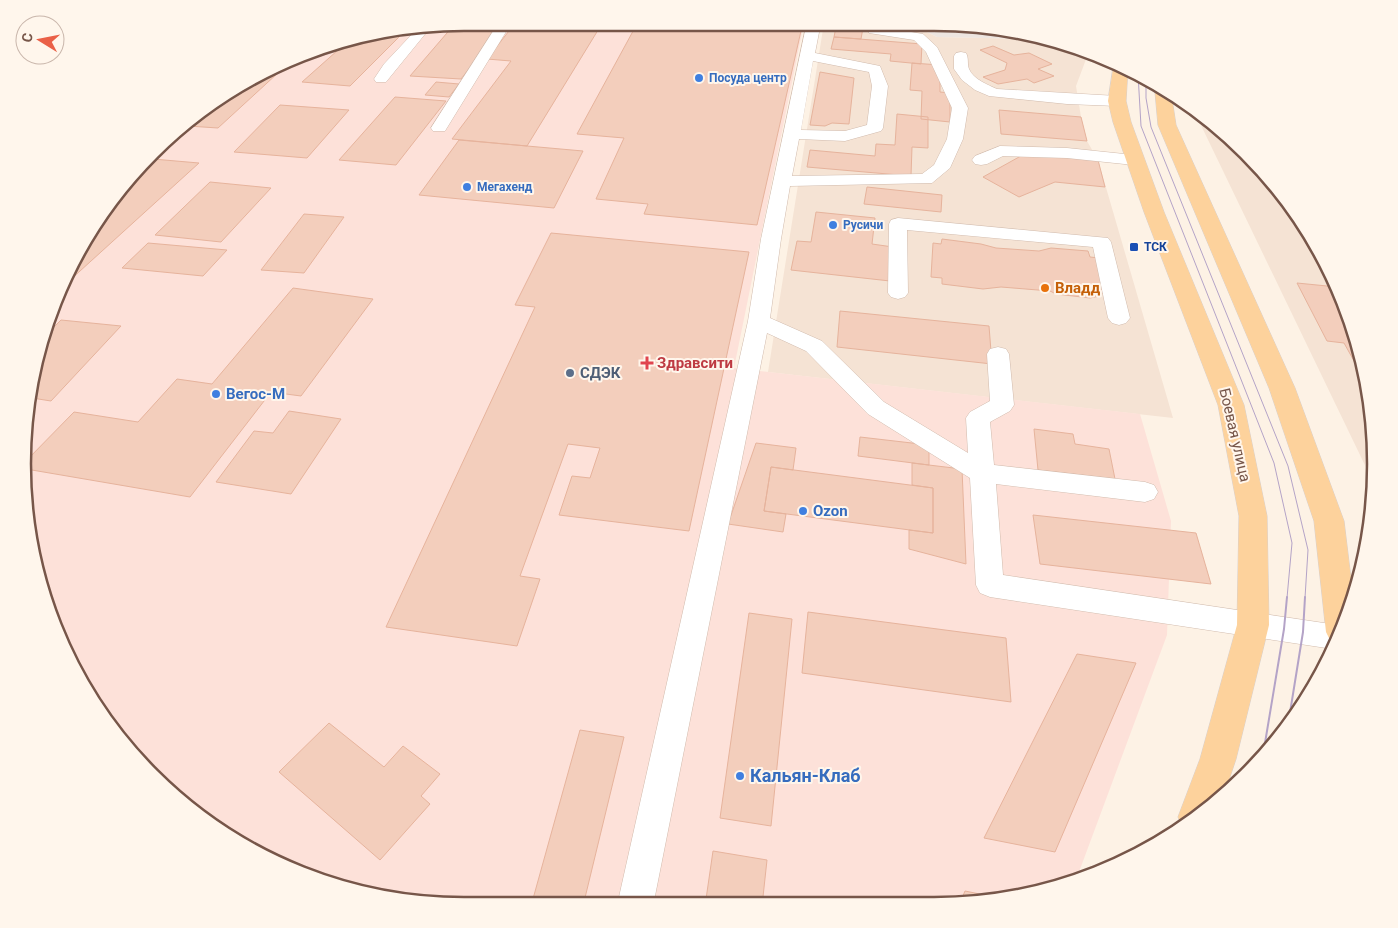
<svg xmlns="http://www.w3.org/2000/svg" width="1398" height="928" font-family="Roboto,sans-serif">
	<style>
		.residential { fill: #f5e3d4 }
		.commercial { fill: #fde1d9 }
		.industrial { fill: #ede5e0 }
		.building { fill: #f3cebc; stroke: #e6b39c }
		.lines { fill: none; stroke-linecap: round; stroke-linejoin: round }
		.minor-casing { stroke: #d1bbad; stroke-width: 1 }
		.primary-casing { stroke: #d9d0cc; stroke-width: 1 }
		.minor { fill: #fff; fill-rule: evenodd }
		.primary { fill: #fdd29c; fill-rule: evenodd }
		.tram-far1 { stroke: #b4a3c7; stroke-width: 1 }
		.tram { stroke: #b4a3c7; stroke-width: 2 }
		.shop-dot { fill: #3f7fe0; stroke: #fff6ec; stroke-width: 2 }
		.transit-dot { fill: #1a4fb4; stroke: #fff6ec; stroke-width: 2 }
		.food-dot { fill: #e8710a; stroke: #fff6ec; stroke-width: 2 }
		.health-dot { fill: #e0444e; stroke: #fff6ec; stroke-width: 2 }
		.service-dot { fill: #5c6f8a; stroke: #fff6ec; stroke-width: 2 }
		.labels { text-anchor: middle; stroke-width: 4; stroke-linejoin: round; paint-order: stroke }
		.far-shop-label { font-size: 12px; font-weight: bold; fill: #366cbe; stroke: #fff6ec; text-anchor: start }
		.far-transit-label { font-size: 12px; font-weight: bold; fill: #164399; stroke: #fff6ec; text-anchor: start }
		.food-label { font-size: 15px; font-weight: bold; fill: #c56008; stroke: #fff6ec; text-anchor: start }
		.health-label { font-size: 15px; font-weight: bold; fill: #be3a42; stroke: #fff6ec; text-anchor: start }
		.service-label { font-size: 15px; font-weight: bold; fill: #4e5e75; stroke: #fff6ec; text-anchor: start }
		.shop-label { font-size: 15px; font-weight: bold; fill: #366cbe; stroke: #fff6ec; text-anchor: start }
		.street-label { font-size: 15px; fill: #775649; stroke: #fff6ec }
		.near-shop-label { font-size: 18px; font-weight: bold; fill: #366cbe; stroke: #fff6ec; text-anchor: start }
		.rim { fill: none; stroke: #775649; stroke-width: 2.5 }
	</style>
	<rect width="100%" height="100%" fill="#fdf2e5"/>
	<!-- residential -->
	<path class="residential" d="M824,23H909L937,37L1033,39L1032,35L1088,54L1076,86L1081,117L1087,141L1098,160L1173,418L768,372Z
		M1197,117L1246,152L1301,218L1342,295L1367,378L1375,464L1374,484Z"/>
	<!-- commercial -->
	<path class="commercial" d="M464,23H804L734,368L1140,414L1171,521L1167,635L1076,880L1020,897L934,906H464L378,897L268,860L152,776L82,684L31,550L23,435L56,295L114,195L218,97L322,46Z"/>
	<!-- industrial -->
	<path class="industrial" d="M909,23H934L1020,31L1032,35L1033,39L937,37Z"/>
	<!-- building -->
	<path class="building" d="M516,22H603L527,146L452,139L511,61L487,59Z
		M638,22H803L757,225L644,214L648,204L596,199L624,138L577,134Z
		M837,22H864L861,39L834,37Z
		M453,26L500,29L461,79L410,76Z
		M404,32L350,86L302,82L347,42Z
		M834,37L922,44L921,64L890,61L891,54L831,49Z
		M993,46L1014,55L1029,53L1052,64L1038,69L1054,76L1034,83L1027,79L998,84L983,77L1005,70L1007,63L980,50Z
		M291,61L218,128L188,126L218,97Z
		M912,63L940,65V92L950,93V122L921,119L922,91L910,90Z
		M820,72L854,78L849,124L832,123L825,126L810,125Z
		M436,82L459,84L449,97L425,95Z
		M395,97L446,101L396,165L339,160Z
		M280,105L349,110L307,158L234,152Z
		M999,110L1081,117L1087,141L1001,134Z
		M897,114L928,117V148L912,147L911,176L807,167L810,150L875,156L876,144L895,145Z
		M459,140L527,146L583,151L554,208L419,195Z
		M1028,152L1098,160L1105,187L1055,182L1019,197L983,177Z
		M153,159L199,163L58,291L114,195Z
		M210,182L271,188L221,242L155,235Z
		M867,187L942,195L941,212L864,204Z
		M816,212L875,218L872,244L893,247L890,281L791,270L797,241L811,242Z
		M304,214L344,217L304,273L261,270Z
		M551,233L749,252L689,531L559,515L572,476L590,478L600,448L568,444L520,576L540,579L517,646L386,627L535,307L515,305Z
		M942,239L981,244L996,248L1039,251L1051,248L1088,251L1090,257L1099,258L1108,294L1100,293V296L1090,298L1056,294L1050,291L1001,287L983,289L942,284V278L931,277L933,243L941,244Z
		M148,243L227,250L203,276L122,268Z
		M1297,283L1337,287L1342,295L1367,378L1368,386L1344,343L1327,341Z
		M293,288L373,299L301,396L271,392L190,497L26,469L25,462L74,412L138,422L177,379L212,384Z
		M840,311L989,326L992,364L837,347Z
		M61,320L121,326L51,401L32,398L47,334Z
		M289,411L341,419L291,494L216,482L254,431L273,433Z
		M1034,429L1073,434L1075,444L1109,449L1115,479L1038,470Z
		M860,437L929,445V465L858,456Z
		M756,443L796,448L793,470L771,467L764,511L786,514L783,532L728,524Z
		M912,463L962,469L966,564L909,549V530L933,533V488L912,485Z
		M771,467L933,488V533L764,511Z
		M1033,515L1196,533L1211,584L1040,564Z
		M808,612L1006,638L1011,702L802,673Z
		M749,613L792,619L771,826L720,818Z
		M1077,654L1136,663L1055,852L984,838Z
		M329,723L384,767L403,746L440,774L421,796L430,804L380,860L279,772Z
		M580,730L624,737L583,906H531Z
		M713,851L767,860L762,906H705Z
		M965,891L1004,899L960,903Z"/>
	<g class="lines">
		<defs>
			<path id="minor" d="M499,22H512L445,131H433L431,128Z
				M807,22H821L815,53L880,66L888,86L883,128L881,131L845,141L799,139L792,176L922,174L934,165L947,139L952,108L926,52L914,40L869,33L867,22H881V27L923,34L937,47L968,108L963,139L950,168L932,183L790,186L781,239L770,318L822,341L884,402L968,453L966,418L970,412L990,401L987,354L990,349L998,347L1006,349L1009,354L1014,405L1010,411L990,422L994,465L1145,482L1154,485L1158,492L1154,499L1145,502L996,484L1003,575L1344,626L1333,649L990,597L980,593L976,585L970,478L868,414L806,351L767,333L653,906H617L748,321L761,239ZM813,61L869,72L872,86L867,125L845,131L801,130Z
				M430,28L386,82H376L374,79L384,64L415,31Z
				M961,52L966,53C969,58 967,64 969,69C973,79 988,85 997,89L1117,96L1122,98L1125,101L1122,104L1117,106L1067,104L989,96L975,90L962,80L954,69V56L956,53Z
				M1000,146L1067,148L1134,155L1140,156L1143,160L1140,164L1134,165L1067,158L1003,156L987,164L981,165L975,164L972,160L975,156Z
				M898,218L1108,238L1111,242L1130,318L1126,323L1119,325L1112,323L1108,318L1093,247L907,230L908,293L905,297L898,299L891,297L888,293L889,224L891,220Z"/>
			<path id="primary" d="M1114,63L1128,68L1126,101L1131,122L1164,212L1244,405L1267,516L1269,625L1236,759L1224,795L1183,828L1178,817L1200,759L1237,625L1239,516L1218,405L1144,212L1113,122L1108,101Z
				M1157,88L1172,99L1176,125L1295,388L1344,521L1353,595L1342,633L1336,644L1331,642L1326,632L1314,521L1269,388L1158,125L1155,92Z"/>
		</defs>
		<!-- minor casing -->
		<use href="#minor" class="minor-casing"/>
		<!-- primary casing -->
		<use href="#primary" class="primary-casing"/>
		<!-- minor -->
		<use href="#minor" class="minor"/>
		<!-- primary -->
		<use href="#primary" class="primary"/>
		<!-- tram-far1 -->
		<path class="tram-far1" d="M1138,74L1141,126L1274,463L1292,543L1287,598
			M1146,80V98L1151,127L1288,466L1308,550L1305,598"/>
		<!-- tram -->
		<path class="tram" d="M1288,725L1303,632L1305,597
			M1263,755L1284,629L1287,597"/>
	</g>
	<!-- markers -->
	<g class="shop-dot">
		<circle cx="699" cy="78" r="5"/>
		<circle cx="467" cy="187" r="5"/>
		<circle cx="833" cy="225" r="5"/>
		<circle cx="216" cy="394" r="5"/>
		<circle cx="803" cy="511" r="5"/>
		<circle cx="740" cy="776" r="5"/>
	</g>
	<rect class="transit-dot" x="1129" y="242" width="10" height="10" rx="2.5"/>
	<circle class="food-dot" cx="1045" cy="288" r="5"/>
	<path class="health-dot" d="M644.5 355.5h5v5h5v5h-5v5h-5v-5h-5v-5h5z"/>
	<circle class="service-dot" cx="570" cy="373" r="5"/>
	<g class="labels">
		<!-- far-shop labels -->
		<g class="far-shop-label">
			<text x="709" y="82">Посуда центр</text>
			<text x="477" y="191">Мегахенд</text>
			<text x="843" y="229">Русичи</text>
		</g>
		<!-- far-transit labels -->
		<g class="far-transit-label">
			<text x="1144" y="251">ТСК</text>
		</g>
		<!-- food labels -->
		<g class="food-label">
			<text x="1055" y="293">Владд</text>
		</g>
		<!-- health labels -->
		<g class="health-label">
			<text x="657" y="368">Здравсити</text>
		</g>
		<!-- service labels -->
		<g class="service-label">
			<text x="580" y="378">СДЭК</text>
		</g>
		<!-- shop labels -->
		<g class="shop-label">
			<text x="226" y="399">Вегос-М</text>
			<text x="813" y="516">Ozon</text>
		</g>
		<!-- street labels -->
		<g class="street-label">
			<text transform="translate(1235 435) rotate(77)" y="5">Боевая улица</text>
		</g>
		<!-- near-shop labels -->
		<g class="near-shop-label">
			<text x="750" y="782">Кальян-Клаб</text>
		</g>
	</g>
	<!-- crop -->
	<path d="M0 0H1398V928H0ZM464 31H934A433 433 0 0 1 1367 464V464A433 433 0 0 1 934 897H464A433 433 0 0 1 31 464V464A433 433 0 0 1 464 31Z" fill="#fff6ec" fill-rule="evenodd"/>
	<path class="rim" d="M464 31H934A433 433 0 0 1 1367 464V464A433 433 0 0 1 934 897H464A433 433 0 0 1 31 464V464A433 433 0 0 1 464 31Z"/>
	<!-- north arrow -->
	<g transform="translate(40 40) rotate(280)"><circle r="24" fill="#fff6ec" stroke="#c9b6ab"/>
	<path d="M0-4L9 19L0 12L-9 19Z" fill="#ea6047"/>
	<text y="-8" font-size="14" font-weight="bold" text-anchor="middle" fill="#775649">С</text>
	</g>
</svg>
